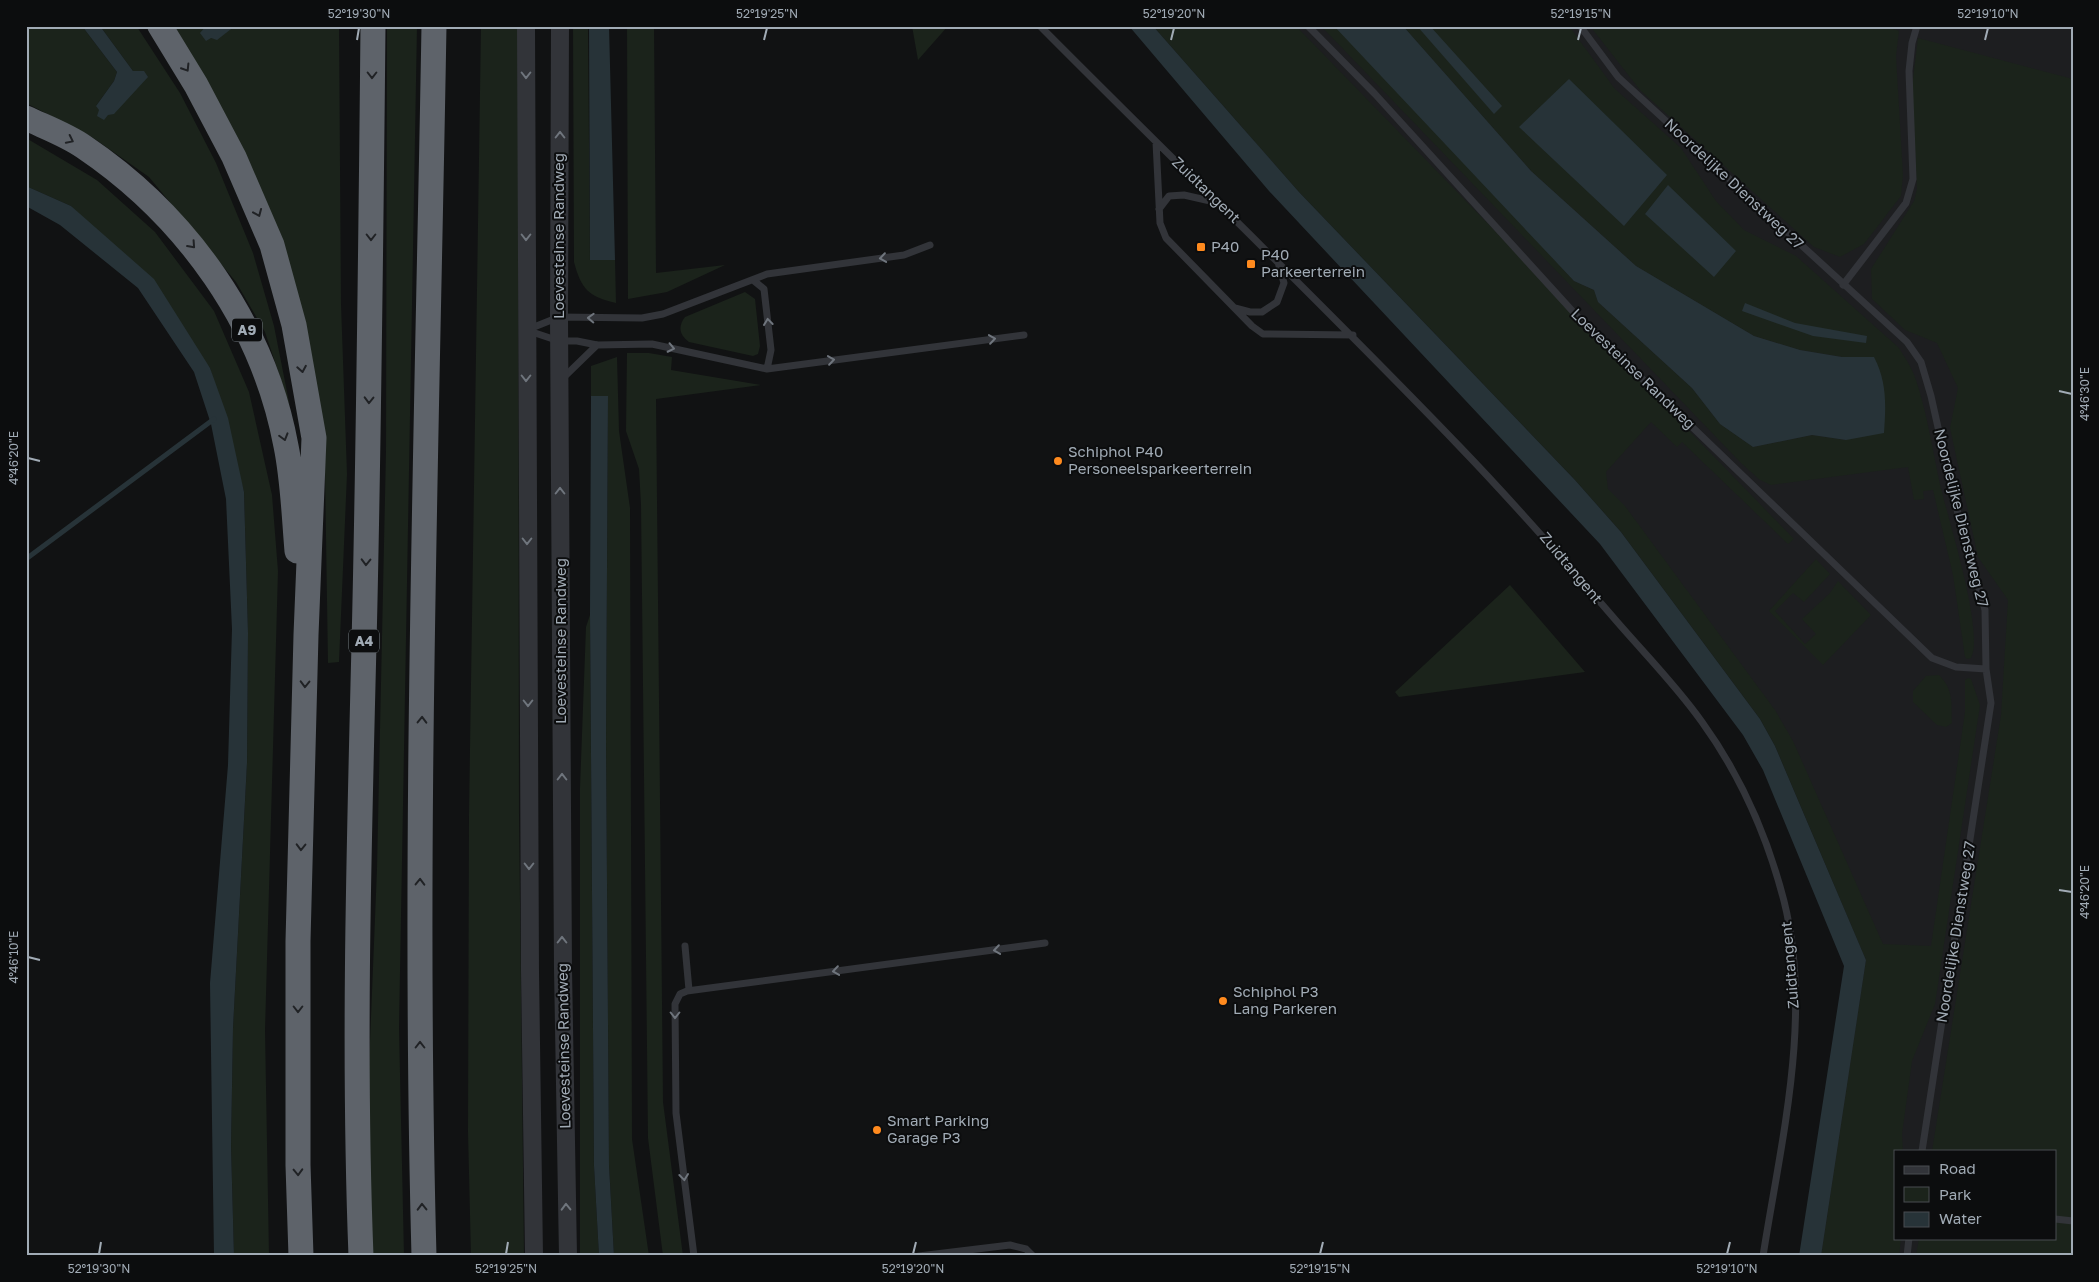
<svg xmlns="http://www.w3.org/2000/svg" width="2099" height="1282" font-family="'Golos Text',sans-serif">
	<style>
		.built { fill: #1d1e20; fill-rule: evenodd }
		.green { fill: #1b231b }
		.water { fill: #273338 }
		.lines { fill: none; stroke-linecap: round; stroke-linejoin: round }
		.stream { stroke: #273338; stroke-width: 5 }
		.service { stroke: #323439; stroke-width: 7 }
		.tertiary { stroke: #323439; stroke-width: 18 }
		.motorway { stroke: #5e636a; stroke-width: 25 }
		.oneway { stroke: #202225 }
		.oneway2 { stroke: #6f757d }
		.ticks { fill: none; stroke: #a1abb5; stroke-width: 2 }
		.poi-dot { fill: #ff8a1e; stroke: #0c0d0e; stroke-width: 2 }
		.labels { text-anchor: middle; stroke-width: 4; stroke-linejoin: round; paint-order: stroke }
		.shield { fill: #0c0d0e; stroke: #747c83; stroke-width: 1 }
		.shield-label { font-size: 14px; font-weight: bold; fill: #a1abb5 }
		.street-label { font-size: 15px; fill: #a1abb5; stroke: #0c0d0e }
		.poi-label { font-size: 15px; fill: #a1abb5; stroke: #0c0d0e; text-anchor: start }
		.neatline { fill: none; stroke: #a1abb5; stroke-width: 2 }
		.ticks-label { font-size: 12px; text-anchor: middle; fill: #a1abb5 }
	</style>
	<rect width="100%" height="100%" fill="#111213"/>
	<!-- built -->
	<path class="built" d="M1159,26H2073V1256H1819L1866,960L1767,724L1586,478L1264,153ZM1895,1151H2055V1238H1895Z"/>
	<!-- green -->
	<path class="green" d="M26,26H82L117,72L114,81L96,106L133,71L100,26H136L139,30L180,93L216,163L253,253L274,326L290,407L265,332L236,282L149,177L92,137L26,103Z
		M169,26H206L204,30L211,38L217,39L235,26H339L341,304L347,474L339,662L328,663L325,473L304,324Z
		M387,26H417L399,1028L404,1256H373L367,1116L377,869L386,451Z
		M481,26H518L519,814L524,1256H471L468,1132L469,815Z
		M573,26H588L590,260H615L616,303C589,297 581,289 574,262Z
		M627,26H654L656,273L725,265L667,292L628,299Z
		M912,26H948L918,60Z
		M1153,26H1296L1794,539L1788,544L1682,442L1677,447L1651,422L1606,472L1608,489L1625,506L1775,710L1793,741L1883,944L1931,946L1965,712V680L1968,678L1971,679L1980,705L1935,1004L1912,1061L1902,1134L1903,1151H1895V1238H1901L1899,1256H1821L1866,960L1775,746L1760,719L1621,532L1575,480L1299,192Z
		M1321,26H1340L1574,281L1594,290L1598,302L1692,388L1720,424L1753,447L1812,435L1846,440L1874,357H1842L1800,350L1754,336L1636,266L1531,171L1403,26H1569L1615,89L1681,148L1716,201L1744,230L1796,256L1898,347C1905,357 1912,368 1916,380C1927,413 1932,447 1939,480C1946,513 1985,632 1971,658L1967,659L1965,657L1953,575L1933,490L1923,491L1924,499L1914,500L1908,467L1771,485L1760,480L1742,464Z
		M1590,26H1886L1899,31L1896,56L1903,175L1901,196L1864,244L1840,257L1814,247L1640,90Z
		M1918,38L2073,79V1256H1916L1919,1238H2055V1151H1932L2001,715L2008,600L1978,557L1950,428L1958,388L1937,343L1905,330L1872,299L1871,269L1914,201L1917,189L1912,87Z
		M26,138L97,180L155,232L214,311L249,392L272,495L278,571L265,1030L269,1256H234L231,1146L233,1028L247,763L248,633L244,492L210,368L71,206L26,186Z
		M745,292L755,299L760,346L758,354L753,356L689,342C679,335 678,326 685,317Z
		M627,353H649L672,357L671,370L761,385L656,399L663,1102L683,1256H663L648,1138L641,505L639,469L626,431Z
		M617,357L619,431L630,508L632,1139L649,1256H614L609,1165L606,742L608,396H591V366Z
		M1816,559L1830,574L1804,602L1793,593L1775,611L1805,644L1816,634L1802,619L1830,593L1838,581L1871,615L1823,665L1769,611Z
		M1510,585L1585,672L1399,697L1395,692Z
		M590,615L594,1166L599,1256H580V788L586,627Z
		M1939,675C1954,690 1951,703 1952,723L1946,727L1937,725L1913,702V691L1926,676Z"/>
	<!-- water -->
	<path class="water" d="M82,26H100L133,71H144L148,77L114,114L108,115L104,120L97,116L99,110L96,106L114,81L117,72Z
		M206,26H235L217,40L211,38L206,41L200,33Z
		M589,26H609L615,260H590Z
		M1129,26H1153L1299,192L1575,480L1621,532L1760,719L1775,746L1866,960L1821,1256H1799L1844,966L1763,770L1743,735L1600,544L1269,191Z
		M1334,26H1403L1531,171L1636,266L1754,336L1800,350L1842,357H1874C1887,382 1886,405 1884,433L1846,440L1812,435L1753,447L1720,424L1692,388L1598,302L1594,290L1574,281Z
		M1417,26H1430L1502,106L1494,114Z
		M1569,79L1667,175L1624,226L1519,127Z
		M1668,185L1736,251L1714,277L1645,214Z
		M26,186L71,206L154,279L210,368L228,418L244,492L248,633L247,763L233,1028L231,1146L234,1256H214L210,983L228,765L232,629L226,499L211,424L194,372L138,288L60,225L26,206Z
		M1745,303L1795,323L1867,336L1866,343L1813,336L1742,311Z
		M591,396H608L606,742L609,1165L614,1256H599L594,1166L590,615Z"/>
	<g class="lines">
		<!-- stream -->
		<path class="stream" d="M26,559L214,419"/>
		<!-- service -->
		<path class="service" d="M1040,26C1180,167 1323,304 1460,447C1513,502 1563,559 1613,617C1642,651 1676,685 1702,722C1741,776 1767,835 1784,901C1813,1016 1781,1141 1763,1256
			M1308,26L1375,94L1577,316L1932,658L1956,667L1986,669
			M1580,26L1618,77L1907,342L1921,362L1931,396L1954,499L1985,610L1986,669L1991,703L1922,1151
			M1156,142L1160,223L1166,238L1252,326L1263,334L1353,335
			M1159,209L1169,196L1184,195L1219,203
			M753,280L764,289L771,350L767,369
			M1843,285L1906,203L1913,179L1909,71L1912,43L1917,26
			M1235,308L1250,312H1262L1277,302L1284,283L1278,262
			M529,329L559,317L642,318L663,314L767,274L904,255L930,245
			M529,331L559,341H577L597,345L652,344L767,369L1024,335
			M562,379L597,345
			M685,946L689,990
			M2055,1219L2073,1221
			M694,1256L676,1113L675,1004L680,994L687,991L1045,943
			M919,1256L1010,1245L1026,1249L1033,1256
			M1907,1256L1909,1238"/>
		<!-- tertiary -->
		<path class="tertiary" d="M526,26L530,971L534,1256
			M560,26L559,317L563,969L568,1256"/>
		<!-- motorway -->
		<path class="motorway" d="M160,26L196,85L234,157L272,245L294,325L314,438L306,635L298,941V1165L301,1256
			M26,118C45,127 67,135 84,147C186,216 263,323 286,446C293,480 294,516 297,551
			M361,1256C353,1052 359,848 364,644C369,438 371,232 373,26
			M424,1256C413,846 427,436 434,26"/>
	</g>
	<!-- one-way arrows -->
	<defs><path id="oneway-chevron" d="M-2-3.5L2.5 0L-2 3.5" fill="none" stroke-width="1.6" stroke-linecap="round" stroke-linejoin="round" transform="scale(1.25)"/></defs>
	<g class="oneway">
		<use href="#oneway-chevron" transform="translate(186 68) rotate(58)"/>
		<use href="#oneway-chevron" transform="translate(372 75) rotate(90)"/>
		<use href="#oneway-chevron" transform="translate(70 140) rotate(26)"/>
		<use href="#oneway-chevron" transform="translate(258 213) rotate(67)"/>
		<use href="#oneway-chevron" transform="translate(371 237) rotate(90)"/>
		<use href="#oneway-chevron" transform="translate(192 245) rotate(48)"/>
		<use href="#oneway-chevron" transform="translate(302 369) rotate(80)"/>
		<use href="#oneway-chevron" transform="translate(369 400) rotate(91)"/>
		<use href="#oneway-chevron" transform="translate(284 437) rotate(74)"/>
		<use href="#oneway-chevron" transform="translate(366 562) rotate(91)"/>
		<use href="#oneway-chevron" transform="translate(305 684) rotate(91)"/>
		<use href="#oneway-chevron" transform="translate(422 720) rotate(-89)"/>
		<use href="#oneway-chevron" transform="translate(301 847) rotate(91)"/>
		<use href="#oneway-chevron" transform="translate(420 882) rotate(-89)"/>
		<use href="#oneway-chevron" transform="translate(298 1009) rotate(90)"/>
		<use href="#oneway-chevron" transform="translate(420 1045) rotate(-90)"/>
		<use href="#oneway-chevron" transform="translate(298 1172) rotate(88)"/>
		<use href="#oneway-chevron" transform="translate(422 1207) rotate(-91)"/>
	</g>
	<g class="oneway2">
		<use href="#oneway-chevron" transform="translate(526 75) rotate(90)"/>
		<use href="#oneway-chevron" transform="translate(560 135) rotate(-90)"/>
		<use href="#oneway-chevron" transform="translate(526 237) rotate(90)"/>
		<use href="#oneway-chevron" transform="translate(883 258) rotate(172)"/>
		<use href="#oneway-chevron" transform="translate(591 318) rotate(-178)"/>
		<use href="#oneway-chevron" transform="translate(768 322) rotate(-97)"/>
		<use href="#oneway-chevron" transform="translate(992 339) rotate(-8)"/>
		<use href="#oneway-chevron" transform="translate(671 348) rotate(12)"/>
		<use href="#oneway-chevron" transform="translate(831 360) rotate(-8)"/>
		<use href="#oneway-chevron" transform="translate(526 378) rotate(90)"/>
		<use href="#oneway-chevron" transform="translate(560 491) rotate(-90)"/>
		<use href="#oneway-chevron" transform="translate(527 541) rotate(90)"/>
		<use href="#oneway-chevron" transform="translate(528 703) rotate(90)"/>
		<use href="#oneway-chevron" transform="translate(562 777) rotate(-90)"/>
		<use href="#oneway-chevron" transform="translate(529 866) rotate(90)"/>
		<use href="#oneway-chevron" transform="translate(562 940) rotate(-90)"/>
		<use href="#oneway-chevron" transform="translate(997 950) rotate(172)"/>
		<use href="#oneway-chevron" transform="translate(836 971) rotate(172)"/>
		<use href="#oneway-chevron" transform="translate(675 1015) rotate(90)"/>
		<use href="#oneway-chevron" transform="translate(684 1177) rotate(83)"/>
		<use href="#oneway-chevron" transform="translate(566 1207) rotate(-91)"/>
	</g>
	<!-- ticks -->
	<path class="ticks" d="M357,40L359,28M764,40L767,28M1171,40L1174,28M1578,40L1581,28M1985,40L1988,28M2059,391L2072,394M28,458L40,461M2059,890L2072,892M28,957L40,960M99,1254L101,1242M506,1254L508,1242M913,1254L916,1242M1320,1254L1323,1242M1727,1254L1730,1242"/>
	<!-- markers -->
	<g class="poi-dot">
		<rect x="1196" y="242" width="10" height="10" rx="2.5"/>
		<rect x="1246" y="259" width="10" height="10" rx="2.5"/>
		<circle cx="1058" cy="461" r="5"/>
		<circle cx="1223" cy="1001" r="5"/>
		<circle cx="877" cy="1130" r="5"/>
	</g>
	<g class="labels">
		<!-- shield labels -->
		<g class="shield">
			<rect x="232" y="318.5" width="30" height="23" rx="4"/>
			<rect x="349" y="629.5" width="30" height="23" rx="4"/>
		</g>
		<g class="shield-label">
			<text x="247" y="335">A9</text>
			<text x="364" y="646">A4</text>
		</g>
		<!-- street labels -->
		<g class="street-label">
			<text transform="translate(1734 184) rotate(43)" y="5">Noordelijke Dienstweg 27</text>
			<text transform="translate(1206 190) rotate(44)" y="5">Zuidtangent</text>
			<text transform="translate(559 236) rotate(-90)" y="5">Loevesteinse Randweg</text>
			<text transform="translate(1633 369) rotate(44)" y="5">Loevesteinse Randweg</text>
			<text transform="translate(1961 518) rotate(76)" y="5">Noordelijke Dienstweg 27</text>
			<text transform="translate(1571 568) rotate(50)" y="5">Zuidtangent</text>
			<text transform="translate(561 641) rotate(-90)" y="5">Loevesteinse Randweg</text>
			<text transform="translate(1956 932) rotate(-81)" y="5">Noordelijke Dienstweg 27</text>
			<text transform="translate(1790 965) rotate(-95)" y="5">Zuidtangent</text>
			<text transform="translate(564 1046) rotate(-91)" y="5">Loevesteinse Randweg</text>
		</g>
		<!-- poi labels -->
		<g class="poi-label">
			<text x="1211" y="252">P40</text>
			<text x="1261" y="260">P40<tspan x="1261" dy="17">Parkeerterrein</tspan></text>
			<text x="1068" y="457">Schiphol P40<tspan x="1068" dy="17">Personeelsparkeerterrein</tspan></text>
			<text x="1233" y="997">Schiphol P3<tspan x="1233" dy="17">Lang Parkeren</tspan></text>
			<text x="887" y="1126">Smart Parking<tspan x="887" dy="17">Garage P3</tspan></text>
		</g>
	</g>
	<!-- border -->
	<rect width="2099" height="1282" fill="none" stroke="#0c0d0e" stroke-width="55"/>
	<!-- legend -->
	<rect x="1894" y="1150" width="162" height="90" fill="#0c0d0e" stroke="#484c51"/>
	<rect x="1904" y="1166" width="25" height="8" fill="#323439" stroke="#484c51"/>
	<text x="1939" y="1174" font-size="15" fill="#a1abb5">Road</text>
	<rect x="1904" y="1187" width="25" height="15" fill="#1b231b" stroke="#484c51"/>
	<text x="1939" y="1200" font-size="15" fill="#a1abb5">Park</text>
	<rect x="1904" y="1212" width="25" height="15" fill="#273338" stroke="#484c51"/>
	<text x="1939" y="1224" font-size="15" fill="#a1abb5">Water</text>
	<rect x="28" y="28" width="2044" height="1226" class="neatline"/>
	<g class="ticks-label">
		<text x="359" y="18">52°19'30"N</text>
		<text x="767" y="18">52°19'25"N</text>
		<text x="1174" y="18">52°19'20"N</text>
		<text x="1581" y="18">52°19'15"N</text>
		<text x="1988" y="18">52°19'10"N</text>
		<text transform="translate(2085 394) rotate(-90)" y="4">4°46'30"E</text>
		<text transform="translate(14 458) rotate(-90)" y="4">4°46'20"E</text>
		<text transform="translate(2085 892) rotate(-90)" y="4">4°46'20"E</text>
		<text transform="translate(14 957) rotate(-90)" y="4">4°46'10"E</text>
		<text x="99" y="1273">52°19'30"N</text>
		<text x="506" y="1273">52°19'25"N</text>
		<text x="913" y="1273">52°19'20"N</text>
		<text x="1320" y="1273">52°19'15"N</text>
		<text x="1727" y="1273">52°19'10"N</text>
	</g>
</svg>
